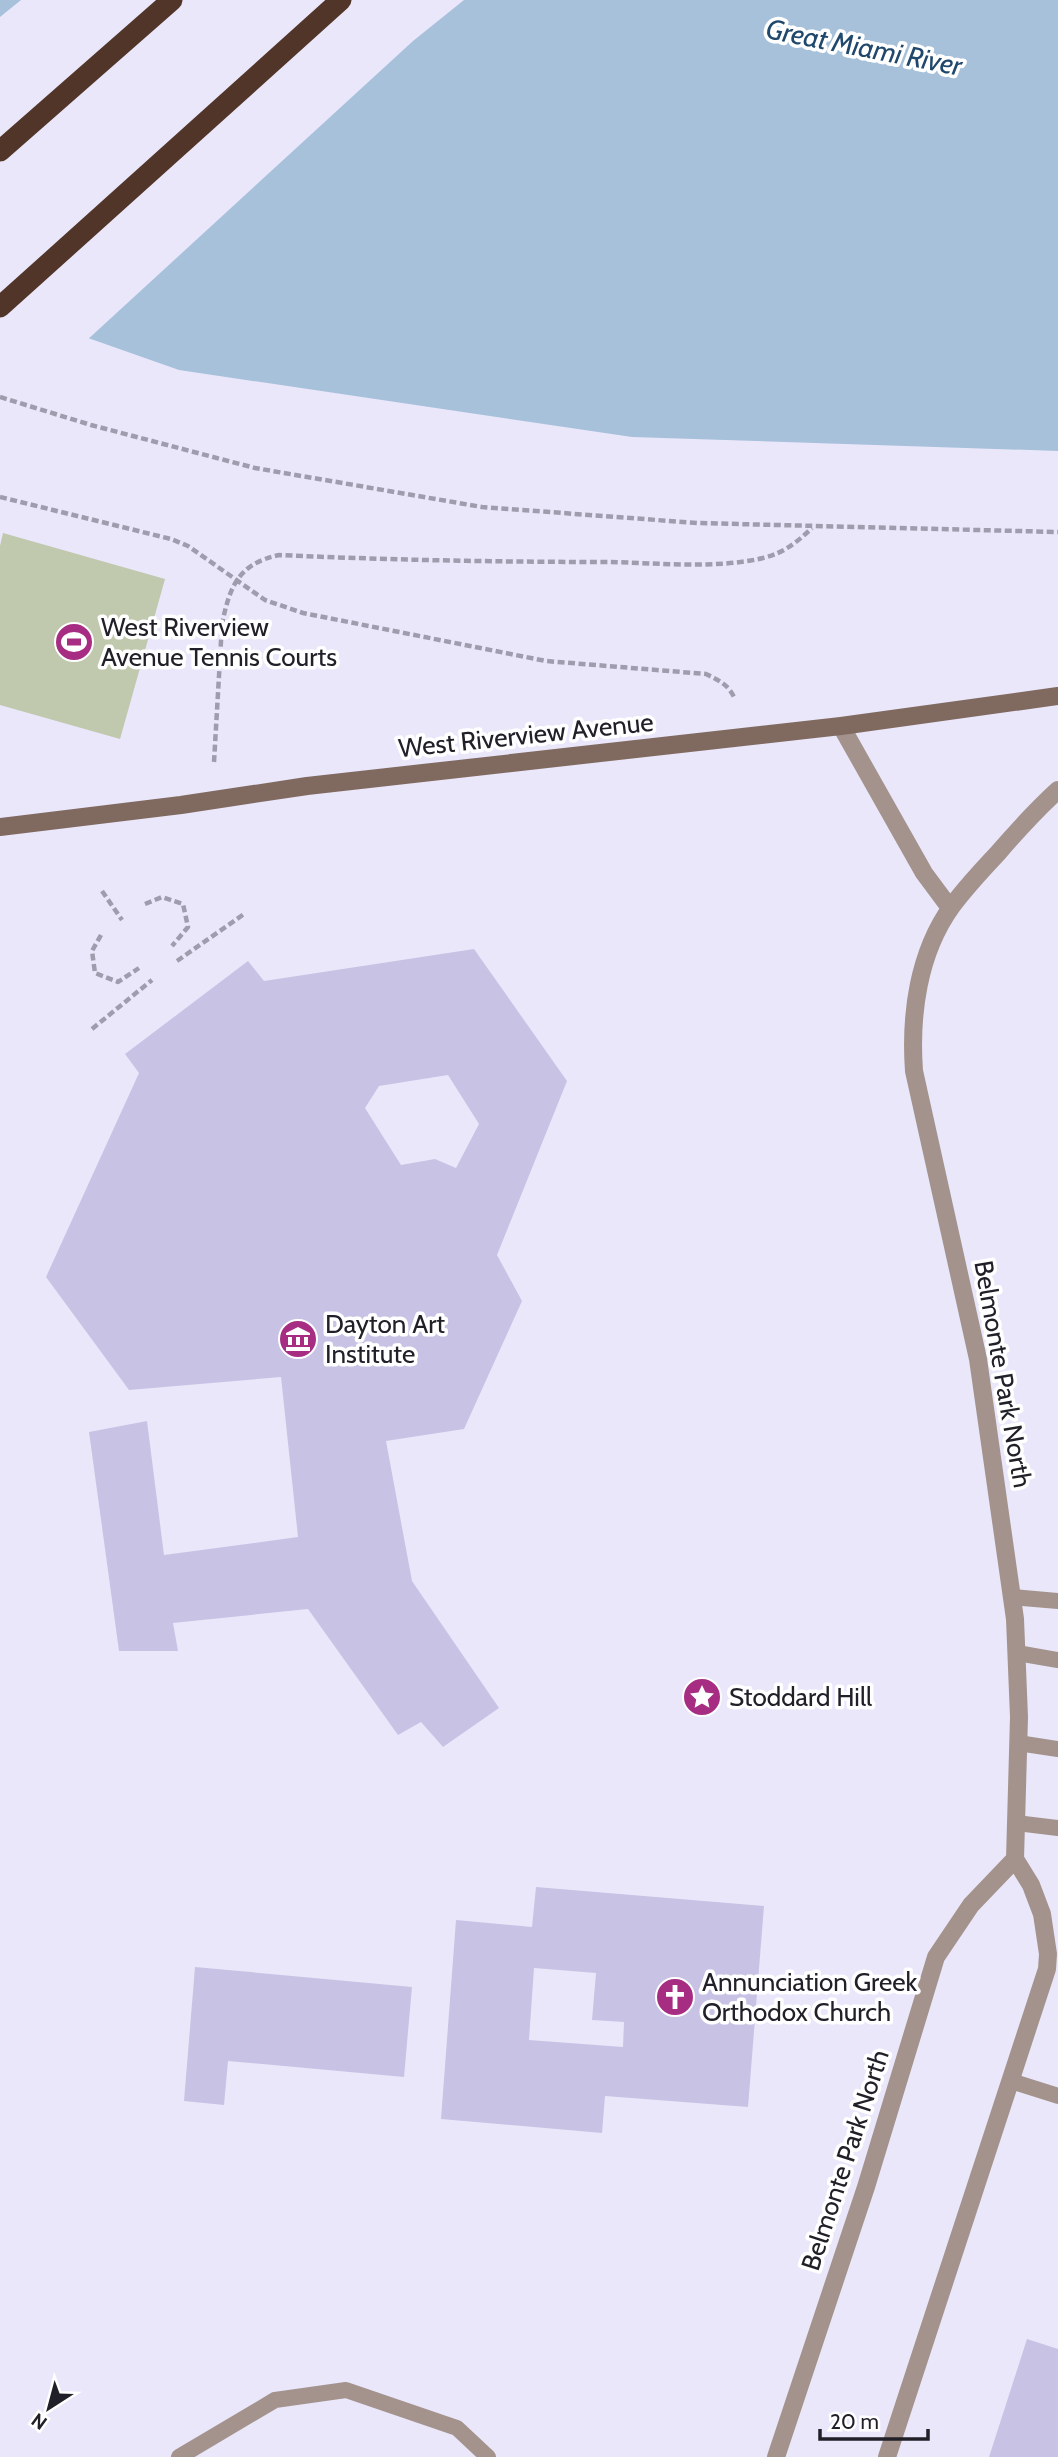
<svg xmlns="http://www.w3.org/2000/svg" width="1058" height="2457" font-family="Cabin,sans-serif">
	<style>
		.green { fill: #c0c8ad }
		.water { fill: #a7c1db }
		.pier { fill: #eae7fb }
		.building { fill: #c8c3e4; fill-rule: evenodd }
		.lines { fill: none; stroke-linecap: round; stroke-linejoin: round }
		.path { stroke: #9f9dad; stroke-width: 4.5; stroke-dasharray: 7 3.5; stroke-linecap: butt }
		.lane { stroke: #a3938c; stroke-width: 16 }
		.street { stroke: #a3938c; stroke-width: 18 }
		.secondary { stroke: #806a60; stroke-width: 18 }
		.highway { stroke: #513528; stroke-width: 21 }
		.labels { text-anchor: middle; stroke-width: 7; stroke-linejoin: round; paint-order: stroke }
		.poi-label { font-size: 26px; fill: #212029; stroke: #fff; text-anchor: start }
		.street-label { font-size: 26px; fill: #212029; stroke: #fff }
		.water-label { font-size: 28px; font-style: italic; fill: #20476c; stroke: #fff }
	</style>
	<rect width="100%" height="100%" fill="#eae7fb"/>
	<!-- green -->
	<path class="green" d="M3,533L165,579L120,739L0,705V546Z"/>
	<!-- water -->
	<path class="water" d="M0,0H1058V451L632,437L179,370L0,307Z"/>
	<!-- pier -->
	<path class="pier" d="M21,0H464L413,41L86,341L0,311V17Z"/>
	<!-- building -->
	<path class="building" d="M474,949L567,1081L497,1255L522,1301L464,1429L386,1441L412,1581L499,1708L443,1747L421,1722L398,1735L308,1609L173,1623L178,1651H119L89,1432L147,1421L164,1555L298,1537L281,1377L129,1390L46,1277L139,1073L125,1054L248,961L264,981ZM448,1075L479,1124L456,1168L435,1159L401,1165L365,1108L379,1086Z
		M536,1887L764,1906L748,2107L605,2096L602,2133L441,2119L456,1920L532,1927ZM534,1968L596,1973L592,2020L624,2022L623,2047L529,2040Z
		M195,1967L412,1987L404,2077L228,2061L224,2105L184,2101Z
		M1027,2339L1058,2349V2457H989Z"/>
	<g class="lines">
		<!-- path -->
		<path class="path" d="M0,397L91,425L255,468L482,507L697,523L1058,532
			M0,497L171,539L188,546L265,600L303,613L546,661L706,674C720,681 728,684 735,699
			M214,762L222,624C230,586 238,564 279,555C389,560 499,562 609,562C656,563 718,569 763,558C784,553 797,542 812,528
			M102,891L122,920
			M145,904L162,897L183,904L188,927L172,946
			M101,935L92,951L95,973L118,982L139,968
			M177,961L244,914
			M92,1029L152,980"/>
		<!-- lane -->
		<path class="lane" d="M1012,1597L1058,1601
			M1017,1653L1058,1660
			M1018,1743L1058,1749
			M1016,1823L1058,1828
			M1011,2081L1058,2096
			M179,2457L275,2400L346,2390L457,2428L488,2457"/>
		<!-- street -->
		<path class="street" d="M841,726L924,873L950,908
			M776,2457L866,2187L936,1957L971,1905L1015,1859
			M887,2457L1047,1969L1048,1954L1042,1914L1031,1885L1015,1859L1019,1717L1015,1619L978,1359L914,1071C910,1015 918,953 952,906C966,887 982,870 998,853C1017,831 1036,810 1058,790"/>
		<!-- secondary -->
		<path class="secondary" d="M0,827L181,805L307,786L841,726L1058,696"/>
		<!-- highway -->
		<path class="highway" d="M0,151L172,0
			M0,307L341,0"/>
	</g>
	<!-- icons -->
	<defs>
		<symbol id="stadium-disc" viewBox="-11 -11 22 22"><circle r="9.5" fill="#a62d82" stroke="#fff"/><path d="M0-5a6.5 5 0 1 0 0 10a6.5 5 0 1 0 0-10ZM-3.5-1.8h7v3.6h-7Z" fill="#fff"/></symbol>
		<symbol id="museum-disc" viewBox="-11 -11 22 22"><circle r="9.5" fill="#a62d82" stroke="#fff"/><path d="M0-6L6-3V-2H-6V-3ZM-5-1h2V3h-2ZM-1-1h2V3h-2ZM3-1h2V3H3ZM-6 4H6V6H-6Z" fill="#fff"/></symbol>
		<symbol id="sight-disc" viewBox="-11 -11 22 22"><circle r="9.5" fill="#a62d82" stroke="#fff"/><path d="M0-6L1.8-2.2L6-1.7L2.9 1.2L3.7 5.4L0 3.3L-3.7 5.4L-2.9 1.2L-6-1.7L-1.8-2.2Z" fill="#fff"/></symbol>
		<symbol id="church-disc" viewBox="-11 -11 22 22"><circle r="9.5" fill="#a62d82" stroke="#fff"/><path d="M-1.2-6h2.4v3.5h3.3v2.4h-3.3V6h-2.4V-.1h-3.3v-2.4h3.3Z" fill="#fff"/></symbol>
	</defs>
	<g fill-rule="evenodd">
		<use href="#stadium-disc" x="52" y="620" width="44" height="44"/>
		<use href="#museum-disc" x="276" y="1317" width="44" height="44"/>
		<use href="#sight-disc" x="680" y="1675" width="44" height="44"/>
		<use href="#church-disc" x="653" y="1975" width="44" height="44"/>
	</g>
	<g class="labels">
		<!-- poi labels -->
		<g class="poi-label">
			<text x="101" y="636">West Riverview<tspan x="101" dy="30">Avenue Tennis Courts</tspan></text>
			<text x="325" y="1333">Dayton Art<tspan x="325" dy="30">Institute</tspan></text>
			<text x="729" y="1706">Stoddard Hill</text>
			<text x="702" y="1991">Annunciation Greek<tspan x="702" dy="30">Orthodox Church</tspan></text>
		</g>
		<!-- street labels -->
		<g class="street-label">
			<text transform="translate(526 735) rotate(-6)" y="9">West Riverview Avenue</text>
			<text transform="translate(1003 1374) rotate(80)" y="9">Belmonte Park North</text>
			<text transform="translate(845 2160) rotate(-72)" y="9">Belmonte Park North</text>
		</g>
		<!-- water labels -->
		<g class="water-label">
			<text transform="translate(864 47) rotate(11)" y="10">Great Miami River</text>
		</g>
	</g>
	<!-- north arrow -->
	<g transform="translate(49 2408) rotate(216)" stroke="#ffffff" stroke-width="5" paint-order="stroke">
	<path d="M0-5L12 26L0 18L-12 26Z" fill="#212029"/>
	<text y="-10" font-size="19" font-weight="bold" text-anchor="middle" fill="#212029">N</text>
	</g>
	<!-- scale -->
	<path d="M820 2429v10h108v-10" fill="none" stroke="#212029" stroke-width="3.5"/>
	<text x="830" y="2429" font-size="21" fill="#212029" stroke="#ffffff" stroke-width="5" paint-order="stroke">20 m</text>
</svg>
